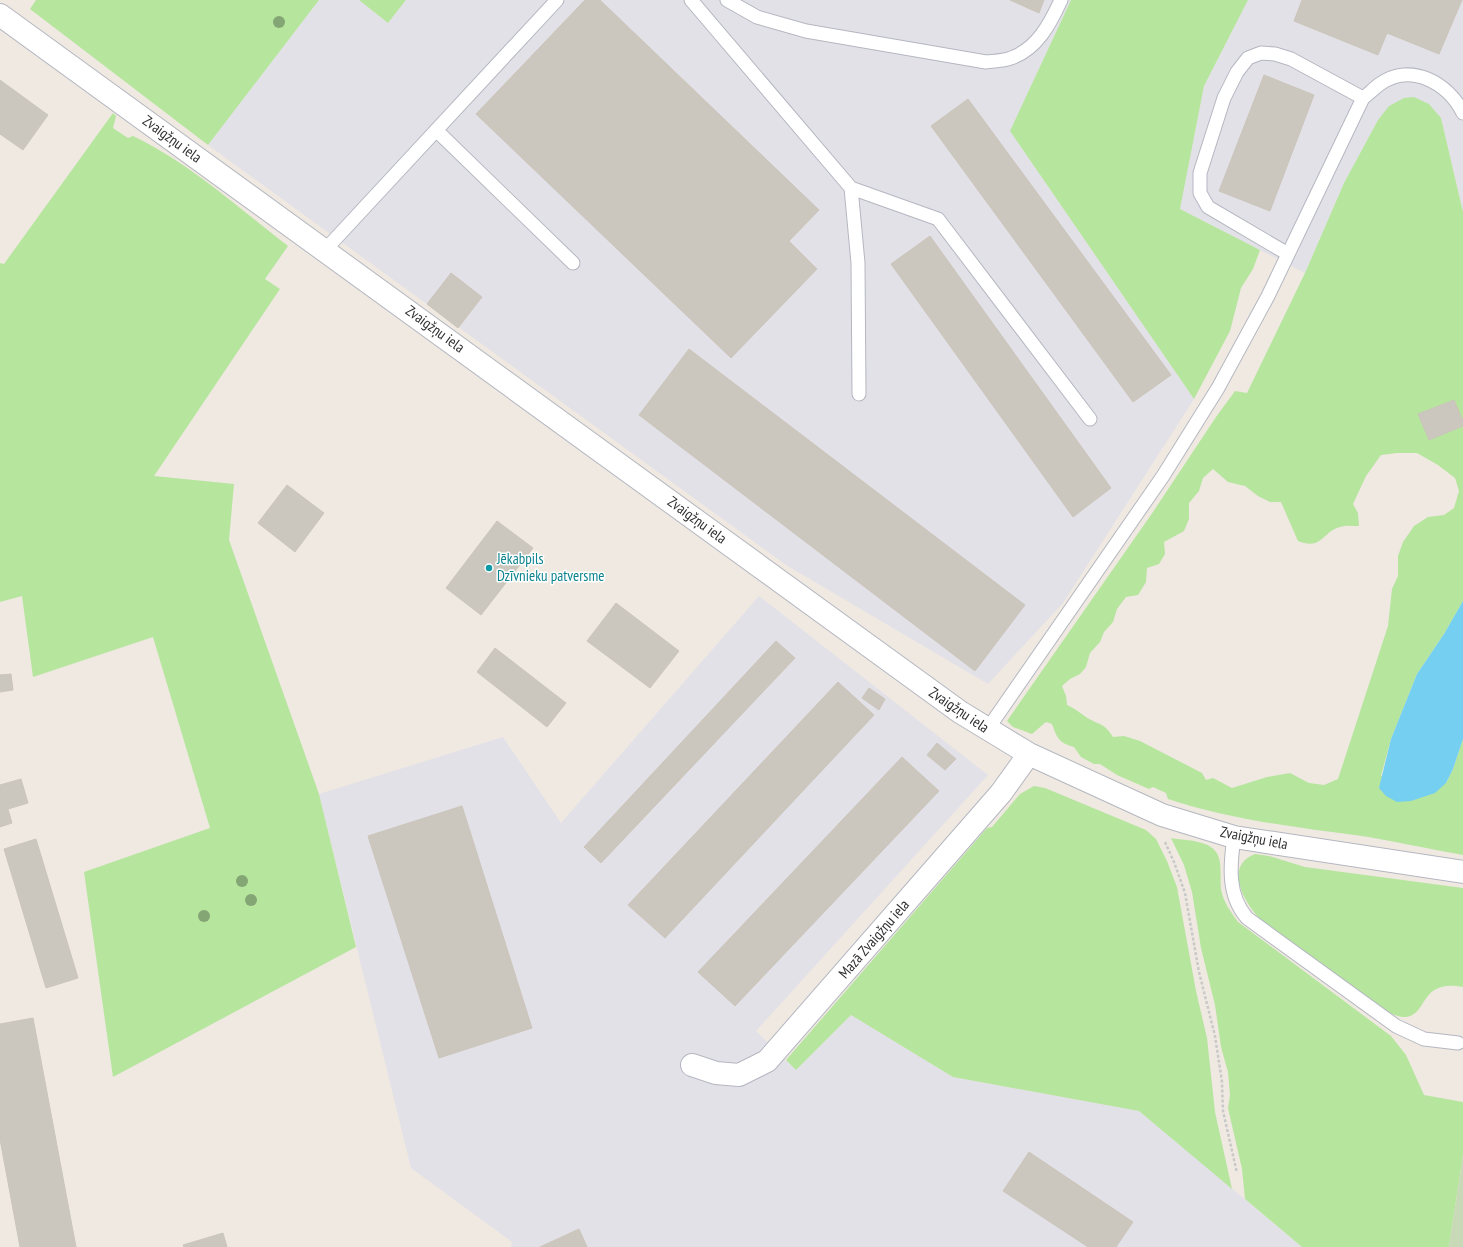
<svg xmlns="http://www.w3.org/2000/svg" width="1463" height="1247" font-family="'PT Sans Narrow',sans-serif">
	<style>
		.industrial { fill: #e3e1e8 }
		.green { fill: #b6e59e; fill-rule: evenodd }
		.cemetery { fill: #c8d9b8 }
		.water { fill: #75cff0 }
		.building { fill: #cbc7bf; stroke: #cbc5ba }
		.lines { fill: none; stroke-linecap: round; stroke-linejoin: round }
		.service-casing { stroke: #b4b7c1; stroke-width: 15 }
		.minor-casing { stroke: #b4b7c1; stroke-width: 24 }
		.path { stroke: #c9c9c9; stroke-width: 2.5; stroke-dasharray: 3 2; stroke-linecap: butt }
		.service { stroke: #fff; stroke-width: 13 }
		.minor { stroke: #fff; stroke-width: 22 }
		.tree { fill: #84a574 }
		.culture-dot { fill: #0f9aa8; stroke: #fff; stroke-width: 1.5 }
		.labels { text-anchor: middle; stroke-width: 3; stroke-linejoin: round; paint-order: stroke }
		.street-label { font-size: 15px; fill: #2e2e2e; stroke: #fff }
		.culture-label { font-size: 15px; fill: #0d838f; stroke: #fff; text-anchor: start }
	</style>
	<rect width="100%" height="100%" fill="#efe9e1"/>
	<!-- industrial -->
	<path class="industrial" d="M319,0H359L388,23L406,0H1071L1010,131L1194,399L1063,603L988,684L786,565L208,145Z
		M1248,0H1463V212L1441,118L1378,120L1344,183L1305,273L1180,209L1204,86Z
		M759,596L988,775L756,1031L796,1070L851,1015L953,1077L1139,1111L1302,1247H511L512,1242L411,1168L319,794L503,737L561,823Z"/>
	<!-- green -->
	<path class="green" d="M36,0H319L208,145L30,9Z
		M359,0H406L388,23Z
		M1071,0H1248L1204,86L1180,209L1260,250L1253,269L1241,288L1230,331L1194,399L1010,131Z
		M1414,97L1429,104L1441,118L1463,212V601L1444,634L1417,674L1391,739L1381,776L1446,783L1453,769L1463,739V855C1427,849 1391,840 1355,835C1293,827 1228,819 1168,799L1166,793L1153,787L1149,789L1117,775L1100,764H1094L1081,757L1074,747C1059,743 1057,738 1052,724L1046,722L1032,734L1013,727L1007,721L1153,512L1216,417L1235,391L1247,393L1305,273L1344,183L1378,120L1389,106L1404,98ZM1397,453H1417L1438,465L1455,478L1459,491L1454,508L1444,515L1428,517L1414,526L1403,542L1398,556V576L1392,589L1388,626L1338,779L1324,785L1309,783L1290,773L1267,777L1232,788L1213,778L1206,780L1202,773L1140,741L1124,736L1113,737C1104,722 1098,725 1086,717C1079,712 1074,708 1067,705L1066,696L1062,686L1070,679L1080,674L1086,667L1090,653L1100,642L1104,632L1113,622L1117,609L1126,597L1138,595L1146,582L1147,568L1159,564L1165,554L1164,542L1184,531L1189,519V503L1199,491L1203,478L1213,469L1228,482L1245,486L1258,496L1270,502H1281L1298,541C1322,551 1323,531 1340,527C1345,525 1353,526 1359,526L1358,513L1353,504L1366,476L1381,455Z
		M113,113L116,116L113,128L128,138L133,136C188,162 240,209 288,246L265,279L280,289L154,476L234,484L229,540L319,794L356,947L113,1077L84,872L210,828L153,637L33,677L22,596L0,602V263L4,264Z
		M1034,786L1045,788L1146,830L1156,839L1167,861L1177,887L1196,991L1207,1038L1215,1112L1232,1189L1139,1111L953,1077L851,1015L796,1070L786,1060L987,828L992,827L1020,794Z
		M1171,838C1182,840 1195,840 1205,844C1226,852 1219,872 1221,889C1223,902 1231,912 1238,922L1391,1036L1406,1055L1424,1095L1463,1102V1155L1449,1247H1302L1245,1199L1242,1169L1228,1108L1230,1095L1228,1072L1221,1047L1215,1005L1201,948L1192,892L1184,865Z
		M1255,854L1269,856L1305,867L1463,888V987C1419,979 1428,1015 1406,1017C1396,1018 1385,1010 1377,1005L1259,918C1243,900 1224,866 1255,854Z"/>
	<!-- cemetery -->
	<path class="cemetery" d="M1463,1155V1247H1449Z"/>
	<!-- water -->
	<path class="water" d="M1463,601V739L1453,769L1446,783L1435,793L1411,801L1397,802L1386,796L1379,788L1391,739L1417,674L1444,634Z"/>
	<!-- building -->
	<path class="building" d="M585,0H600L819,210L789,241L817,269L731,358L476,114Z
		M1010,0H1044L1039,13Z
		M1302,0H1462L1439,54L1387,33L1378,55L1294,21Z
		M1264,75L1314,95L1270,211L1219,191Z
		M0,80L48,115L23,150L0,134Z
		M968,99L1171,375L1133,402L931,126Z
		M930,236L1111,488L1073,517L891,264Z
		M451,273L482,297L458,328L427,304Z
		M689,349L1025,605L975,671L639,415Z
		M1454,400L1463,421V426L1429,440L1418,414Z
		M287,485L324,513L295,552L258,523Z
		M497,521L533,548L481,615L446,588Z
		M616,603L679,651L650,688L587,641Z
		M776,641L795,658L601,863L584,847Z
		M495,648L566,703L547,727L477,672Z
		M11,674L13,690L0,692V675Z
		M838,682L874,715L665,938L628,905Z
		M869,688L885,699L879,710L862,698Z
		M937,743L956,759L945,770L927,755Z
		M902,757L939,791L735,1006L698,972Z
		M21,779L28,803L8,809L12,823L0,827V785Z
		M462,806L532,1028L439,1058L368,836Z
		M36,839L78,978L46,988L4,849Z
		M33,1018L76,1247H20L0,1139V1024Z
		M1029,1152L1133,1222L1116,1247H1088L1003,1191Z
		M579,1229L587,1247H540Z
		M223,1233L227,1247H184L183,1245Z"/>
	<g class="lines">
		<defs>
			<path id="service" d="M691,0L851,188L938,219L1090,419
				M727,0L757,17L806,31L986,62C994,61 1003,61 1011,58C1037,49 1050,24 1061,0
				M436,130L573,263
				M851,188L858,263L859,394
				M325,250L557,0
				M1288,254L1208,207L1200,193V173L1224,98L1237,72L1248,58L1261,53L1275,54L1291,59L1363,98
				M987,730L1163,476L1218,388L1268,296L1363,98C1369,94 1374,88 1380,84C1411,62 1448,83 1463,113
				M1234,837C1230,865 1227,895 1247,918L1396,1026L1424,1039L1458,1043"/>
			<path id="minor" d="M0,15L960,712L1029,754L1162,815L1234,837L1463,872
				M692,1065L716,1073L739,1075L767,1061L1001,793L1029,754"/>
		</defs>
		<!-- service casing -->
		<use href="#service" class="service-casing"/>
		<!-- minor casing -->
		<use href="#minor" class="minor-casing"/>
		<!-- path -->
		<path class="path" d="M1165,842L1174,862L1185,893L1199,972L1215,1036L1222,1082L1223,1111L1237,1173"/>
		<!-- service -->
		<use href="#service" class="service"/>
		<!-- minor -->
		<use href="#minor" class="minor"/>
	</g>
	<!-- trees -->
	<g class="tree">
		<circle cx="279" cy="22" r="6"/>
		<circle cx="242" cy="881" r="6"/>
		<circle cx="251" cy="900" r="6"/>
		<circle cx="204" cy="916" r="6"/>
	</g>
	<!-- markers -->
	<circle class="culture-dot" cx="489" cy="568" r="4"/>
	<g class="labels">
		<!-- street labels -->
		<g class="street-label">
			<text transform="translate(172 139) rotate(36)" y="5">Zvaigžņu iela</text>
			<text transform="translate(435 329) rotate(36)" y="5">Zvaigžņu iela</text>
			<text transform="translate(697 520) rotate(36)" y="5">Zvaigžņu iela</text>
			<text transform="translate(959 710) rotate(34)" y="5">Zvaigžņu iela</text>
			<text transform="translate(1254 838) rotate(11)" y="5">Zvaigžņu iela</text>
			<text transform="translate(874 939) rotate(-49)" y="5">Mazā Zvaigžņu iela</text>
		</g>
		<!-- culture labels -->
		<g class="culture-label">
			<text x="497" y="564">Jēkabpils<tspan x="497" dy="17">Dzīvnieku patversme</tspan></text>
		</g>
	</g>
</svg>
